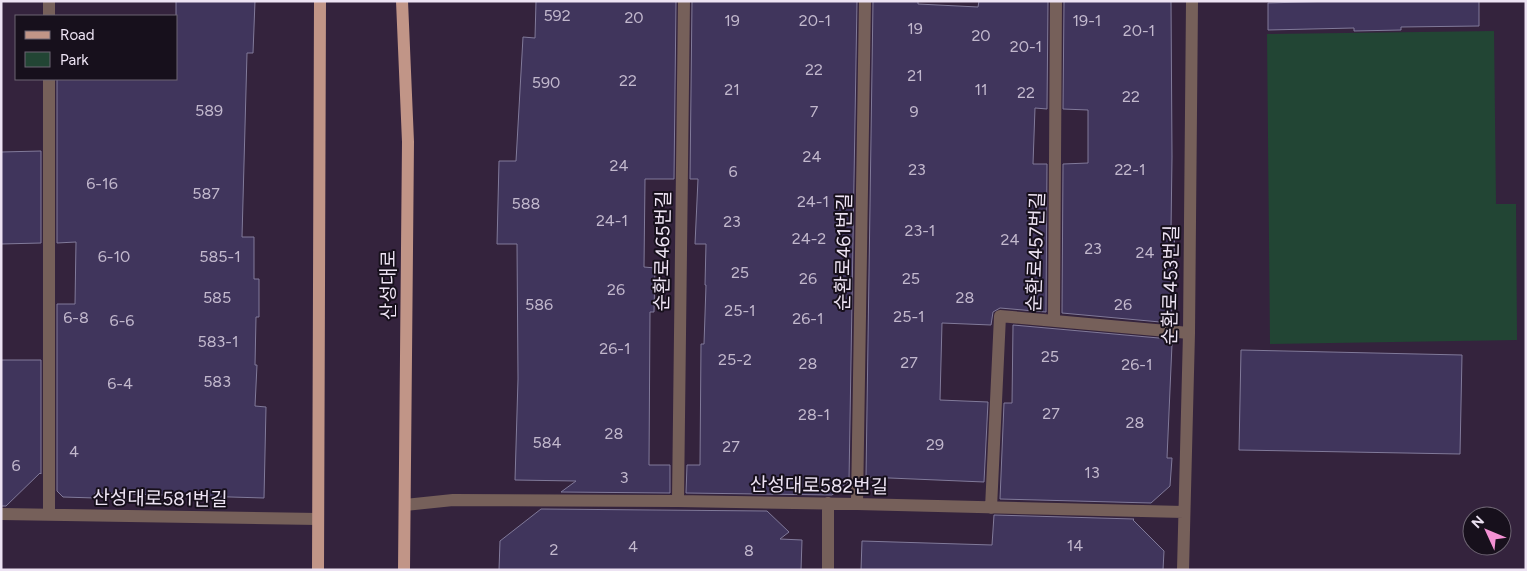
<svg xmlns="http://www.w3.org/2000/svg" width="1527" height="571" font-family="Figtree,'Noto Sans KR',sans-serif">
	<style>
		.green { fill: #224534 }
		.building { fill: #40355c; stroke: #817a9a }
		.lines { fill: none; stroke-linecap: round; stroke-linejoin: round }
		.minor { stroke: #76605a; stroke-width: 12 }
		.major { stroke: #c19587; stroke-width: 12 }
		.labels { text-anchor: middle; stroke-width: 4; stroke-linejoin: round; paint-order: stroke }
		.number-label { font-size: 16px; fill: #c2b8cd }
		.street-label { font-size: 19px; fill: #ede3f3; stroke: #17101c }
	</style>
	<rect width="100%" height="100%" fill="#34233d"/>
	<!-- green -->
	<path class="green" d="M1494,31L1496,204H1516L1517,340L1270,344L1267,34Z"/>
	<!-- building -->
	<path class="building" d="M176,1H255L253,53H247L242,237H254V279H259V317H256L255,365H257L255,406L266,407L264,498L95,493V498L63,497L57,491V304H75L76,242L57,243V79H176Z
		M536,1H676L674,179H645L644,267L655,268L654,312H650L649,465H670V493L561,492L576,481L515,480L518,379L517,244H497L499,161H516L523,37L535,38Z
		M692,1H857L849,481L832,495L686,493L687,465H700L701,344H704L706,285H705L706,244H695L698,179H690Z
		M873,1H918V4L978,7L979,1H1048L1047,109L1035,108L1033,164H1047L1046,312L1000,308L993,312L991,325L942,323L940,400L988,402L984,482L866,477Z
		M1064,1H1171L1172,157L1171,230H1175L1171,323L1062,313L1063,164L1088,163V110L1063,109Z
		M1334,1H1479V26L1401,27V30L1354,31V28L1268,30V3Z
		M41,151V243L1,244V152Z
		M1013,325L1170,339L1169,344H1172L1167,458H1172L1170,486L1151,503L1000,499L1004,403H1012Z
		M1241,350L1462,355L1460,454L1239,450Z
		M1,360H41V474L40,473L6,506H1Z
		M541,509L767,511L789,532L780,539L802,540L801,570H499L500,541Z
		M994,515L1134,519L1133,520L1164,551L1163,570H861L862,541L992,545Z"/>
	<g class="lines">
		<!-- minor -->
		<path class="minor" d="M49,1V16
			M49,79V514
			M1054,320L1056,1
			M678,501L684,1
			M857,504L865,1
			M405,505L453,500L678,501L857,504L1184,512
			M991,508L1000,316L1189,333
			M1,514L318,519
			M828,570V503
			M1183,570L1189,333L1192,1"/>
		<!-- major -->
		<path class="major" d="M402,1L408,142L404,570
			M318,570L320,1"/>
	</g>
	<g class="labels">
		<!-- number labels -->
		<g class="number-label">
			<text x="557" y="21">592</text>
			<text x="634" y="23">20</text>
			<text x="732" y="26">19</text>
			<text x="815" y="26">20-1</text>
			<text x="1087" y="26">19-1</text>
			<text x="915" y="34">19</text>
			<text x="1139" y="36">20-1</text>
			<text x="981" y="41">20</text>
			<text x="1026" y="52">20-1</text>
			<text x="814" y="75">22</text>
			<text x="915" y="81">21</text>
			<text x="628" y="86">22</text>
			<text x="546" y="88">590</text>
			<text x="732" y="95">21</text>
			<text x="981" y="95">11</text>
			<text x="1026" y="98">22</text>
			<text x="1131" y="102">22</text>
			<text x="209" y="116">589</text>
			<text x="814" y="117">7</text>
			<text x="914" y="117">9</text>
			<text x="812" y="162">24</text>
			<text x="619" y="171">24</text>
			<text x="917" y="175">23</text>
			<text x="1130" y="175">22-1</text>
			<text x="733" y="177">6</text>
			<text x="102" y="189">6-16</text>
			<text x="206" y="199">587</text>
			<text x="813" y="207">24-1</text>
			<text x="526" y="209">588</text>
			<text x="612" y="226">24-1</text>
			<text x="732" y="227">23</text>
			<text x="920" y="236">23-1</text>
			<text x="809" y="244">24-2</text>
			<text x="1010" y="245">24</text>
			<text x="1093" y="254">23</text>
			<text x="1145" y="258">24</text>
			<text x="114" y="262">6-10</text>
			<text x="220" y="262">585-1</text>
			<text x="740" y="278">25</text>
			<text x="808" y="284">26</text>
			<text x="911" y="284">25</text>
			<text x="616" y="295">26</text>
			<text x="217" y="303">585</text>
			<text x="965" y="303">28</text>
			<text x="539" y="310">586</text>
			<text x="1123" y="310">26</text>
			<text x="740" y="316">25-1</text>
			<text x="909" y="322">25-1</text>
			<text x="76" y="323">6-8</text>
			<text x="808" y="324">26-1</text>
			<text x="122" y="326">6-6</text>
			<text x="218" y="347">583-1</text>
			<text x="615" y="354">26-1</text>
			<text x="1050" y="362">25</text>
			<text x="735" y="365">25-2</text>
			<text x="909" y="368">27</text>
			<text x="808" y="369">28</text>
			<text x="1137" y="370">26-1</text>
			<text x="217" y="387">583</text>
			<text x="120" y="389">6-4</text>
			<text x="1051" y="419">27</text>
			<text x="814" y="420">28-1</text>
			<text x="1135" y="428">28</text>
			<text x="614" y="439">28</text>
			<text x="547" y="448">584</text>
			<text x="935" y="450">29</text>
			<text x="731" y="452">27</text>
			<text x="74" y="457">4</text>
			<text x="16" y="471">6</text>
			<text x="1092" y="478">13</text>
			<text x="624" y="483">3</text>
			<text x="1075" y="551">14</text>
			<text x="633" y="552">4</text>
			<text x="554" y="555">2</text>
			<text x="749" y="556">8</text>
		</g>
		<!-- street labels -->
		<g class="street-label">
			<text transform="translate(662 251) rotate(-89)" y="7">순환로465번길</text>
			<text transform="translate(843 252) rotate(-89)" y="7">순환로461번길</text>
			<text transform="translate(1035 252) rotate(-88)" y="7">순환로457번길</text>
			<text transform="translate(388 285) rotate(-90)" y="7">산성대로</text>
			<text transform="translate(1170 285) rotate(-89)" y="7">순환로453번길</text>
			<text transform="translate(819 485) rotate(1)" y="7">산성대로582번길</text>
			<text transform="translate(160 498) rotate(1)" y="7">산성대로581번길</text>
		</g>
	</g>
	<!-- border -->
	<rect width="1527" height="571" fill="none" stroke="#ede3f3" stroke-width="5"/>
	<!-- legend -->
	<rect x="15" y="15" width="162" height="65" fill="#17101c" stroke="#6d6472"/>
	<rect x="25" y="31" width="25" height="8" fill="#c19587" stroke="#6d6472"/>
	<text x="60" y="40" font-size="15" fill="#ede3f3">Road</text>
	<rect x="25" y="52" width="25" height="15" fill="#224534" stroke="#6d6472"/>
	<text x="60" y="65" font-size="15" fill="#ede3f3">Park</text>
	<!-- north arrow -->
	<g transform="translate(1487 531) rotate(314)"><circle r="24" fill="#17101c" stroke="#6d6472"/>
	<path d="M0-4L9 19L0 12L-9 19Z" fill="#f491d4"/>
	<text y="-8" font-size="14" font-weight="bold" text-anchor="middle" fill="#ede3f3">N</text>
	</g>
</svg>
